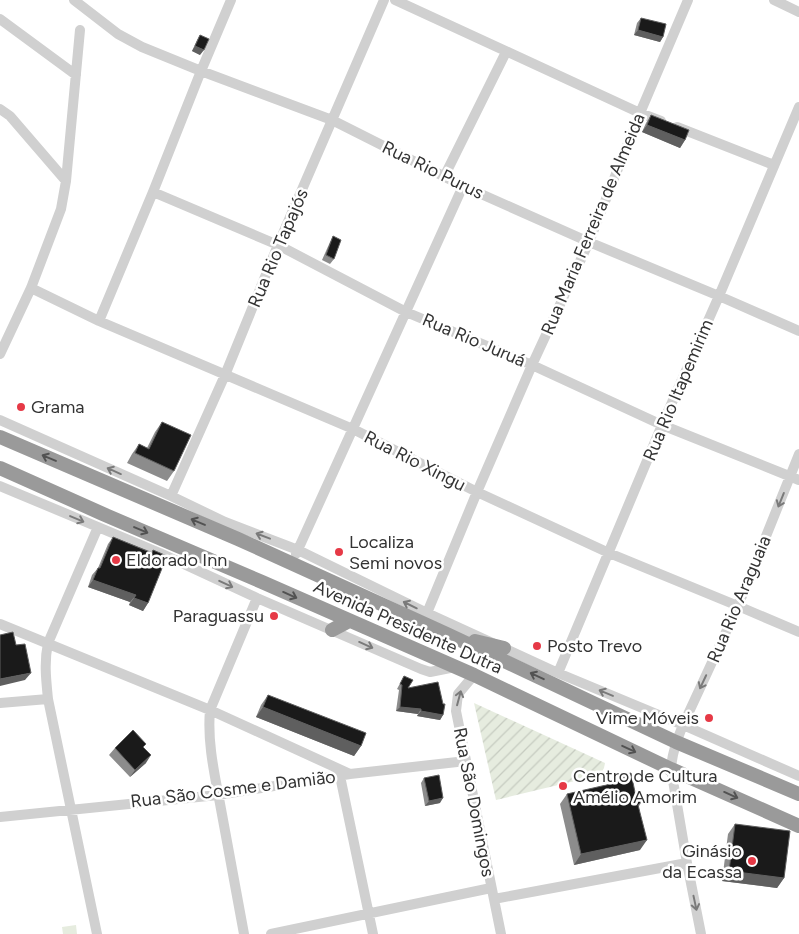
<svg xmlns="http://www.w3.org/2000/svg" width="799" height="934" font-family="Figtree,sans-serif">
	<style>
		.park { fill: #e6ecdf }
		.garden { fill: url(#garden-furrows) }
		.lines { fill: none; stroke-linecap: round; stroke-linejoin: round }
		.minor { stroke: #d0d0d0; stroke-width: 10 }
		.highway { stroke: #9a9a9a; stroke-width: 14 }
		.wall { fill: #8c8c8c }
		.shaded-wall { fill: #5f5f5f }
		.building { fill: #1a1a1a; stroke: #5f5f5f }
		.oneway { stroke: #525252 }
		.oneway2 { stroke: #7a7a7a }
		.poi-dot { fill: #e63946; stroke: #fff; stroke-width: 2 }
		.labels { text-anchor: middle; stroke-width: 5; stroke-linejoin: round; paint-order: stroke }
		.street-label { font-size: 18px; fill: #333; stroke: #fff }
		.poi-label { font-size: 18px; fill: #333; stroke: #fff; text-anchor: start }
	</style>
	<defs>
		<pattern id="garden-furrows" width="10" height="10" patternUnits="userSpaceOnUse" patternTransform="scale(1.25)"><rect width="10" height="10" fill="#e6ecdf"/><path d="M-1 1l2-2M0 10L10 0M9 11l2-2" fill="none" stroke="#c6cbc0"/></pattern>
	</defs>
	<rect width="100%" height="100%" fill="#fff"/>
	<!-- park -->
	<path class="park" d="M76,925L77,934H63L62,927Z"/>
	<!-- garden -->
	<path class="garden" d="M474,703L605,763L604,768L600,775L496,800Z"/>
	<g class="lines">
		<!-- minor -->
		<path class="minor" d="M74,0L118,34L142,47L201,71L332,120L463,186L589,242L719,296L799,331
			M395,0L640,113L661,121
			M774,0L799,12
			M0,19L76,75
			M0,109L10,116L66,181
			M677,127L774,165
			M444,177L506,52
			M153,192L278,245L406,312L532,365L662,425L799,480
			M31,288L99,321L353,429L477,492L609,553L738,606L799,632
			M99,321L153,192L201,71L231,0
			M0,354L31,288L61,209L66,181L80,30
			M0,420L171,496L225,522L298,550L427,613L558,673L683,725L799,776
			M0,486L160,553L257,598L421,669L430,672L455,667
			M171,496L225,375L278,245L384,0
			M296,554L463,186
			M427,613L477,492L532,365L589,242L640,113L688,0
			M0,624L210,710L350,774
			M558,673L662,425L719,296L799,107
			M474,675L458,694L456,711L501,934
			M0,703L48,699
			M340,776L373,934
			M0,817L218,795L350,774L466,761
			M494,899L687,863
			M97,934L48,699C46,679 44,662 48,643L98,527
			M244,934C236,892 229,851 221,809C215,776 207,743 210,710L257,598
			M271,934L491,888
			M701,934L687,863L671,769C672,753 677,740 683,725L738,606L799,454"/>
		<!-- highway -->
		<path class="highway" d="M0,437L238,539L447,634L676,742L799,794
			M0,468L103,514L262,582L474,675L671,769L799,826
			M332,630L349,621
			M475,641L504,648"/>
	</g>
	<!-- wall -->
	<path class="wall" d="M641,18L663,37L660,42L634,35L637,23Z
		M200,35V55L192,51L197,40Z
		M651,115L685,140L680,148L642,132L646,123Z
		M333,236L334,259L330,264L322,260L330,242Z
		M162,422L174,471L167,481L127,463L132,454L139,444L147,448L155,432Z
		M113,537L152,552L153,550L148,603L143,611L129,605L130,602L88,587L92,575L98,568L108,544Z
		M404,676L408,688L443,715L440,720L417,716L418,714L396,711L399,690L397,689Z
		M268,695L361,746L354,756L256,717L261,705Z
		M143,747L146,763L130,777L109,755L115,748Z
		M614,777L636,797L643,800L639,806L640,850L574,865L560,804L567,794L609,785Z
		M424,778L440,803L425,806L421,783Z
		M735,824L784,878L777,888L722,881L728,834Z"/>
	<!-- shaded-wall -->
	<path class="shaded-wall" d="M638,30L663,37L660,42L634,35Z
		M195,46L204,50L200,55L192,51Z
		M647,125L685,140L680,148L642,132Z
		M93,580L136,595L130,602L88,587Z
		M134,598L148,603L143,611L129,605Z
		M31,673L25,680L0,686V679Z
		M263,707L361,746L354,756L256,717Z
		M400,707L421,709L418,714L396,711Z
		M421,711L443,715L440,720L417,716Z
		M151,755L146,763L130,777L135,770Z
		M443,798L440,803L425,806L429,801Z
		M647,840L640,850L574,865L581,854Z
		M729,871L784,878L777,888L722,881Z"/>
	<!-- building -->
	<path class="building" d="M641,18L666,24L663,37L638,30Z
		M200,35L209,39L204,50L195,46Z
		M651,115L689,130L685,140L647,125Z
		M333,236L341,240L334,259L326,255Z
		M162,422L191,435L174,471L135,453L139,444L149,449Z
		M113,537L152,553L153,550L167,556L148,603L134,598L136,595L93,580L98,568H100Z
		M13,632L16,645L25,644L31,673L0,679V635Z
		M404,676L413,680L408,688L438,682L443,704H445L443,715L421,711V709L400,707L402,685L400,684Z
		M268,695L366,733L361,746L263,707Z
		M133,730L146,744L143,747L151,755L135,770L115,748Z
		M631,773L636,797L643,800L638,805L647,840L581,854L567,794L615,783L614,777Z
		M439,775L443,798L429,801L424,778Z
		M735,824L790,831L784,878L729,871Z"/>
	<!-- one-way arrows -->
	<defs><path id="oneway-shaft" d="M-6 0H5M1.5-3L5.5 0L1.5 3" fill="none" stroke-width="1.6" stroke-linecap="round" stroke-linejoin="round" transform="scale(1.25)"/></defs>
	<g class="oneway">
		<use href="#oneway-shaft" transform="translate(49 458) rotate(-157)"/>
		<use href="#oneway-shaft" transform="translate(198 522) rotate(-157)"/>
		<use href="#oneway-shaft" transform="translate(141 530) rotate(23)"/>
		<use href="#oneway-shaft" transform="translate(290 595) rotate(24)"/>
		<use href="#oneway-shaft" transform="translate(537 676) rotate(-155)"/>
		<use href="#oneway-shaft" transform="translate(629 749) rotate(25)"/>
		<use href="#oneway-shaft" transform="translate(731 795) rotate(24)"/>
	</g>
	<g class="oneway2">
		<use href="#oneway-shaft" transform="translate(114 471) rotate(-156)"/>
		<use href="#oneway-shaft" transform="translate(781 500) rotate(112)"/>
		<use href="#oneway-shaft" transform="translate(77 519) rotate(23)"/>
		<use href="#oneway-shaft" transform="translate(263 536) rotate(-159)"/>
		<use href="#oneway-shaft" transform="translate(226 584) rotate(25)"/>
		<use href="#oneway-shaft" transform="translate(410 605) rotate(-154)"/>
		<use href="#oneway-shaft" transform="translate(366 645) rotate(24)"/>
		<use href="#oneway-shaft" transform="translate(703 682) rotate(115)"/>
		<use href="#oneway-shaft" transform="translate(606 693) rotate(-157)"/>
		<use href="#oneway-shaft" transform="translate(459 698) rotate(-75)"/>
		<use href="#oneway-shaft" transform="translate(695 903) rotate(78)"/>
	</g>
	<!-- markers -->
	<g class="poi-dot">
		<circle cx="21" cy="407" r="5"/>
		<circle cx="339" cy="552" r="5"/>
		<circle cx="116" cy="560" r="5"/>
		<circle cx="274" cy="616" r="5"/>
		<circle cx="537" cy="646" r="5"/>
		<circle cx="709" cy="718" r="5"/>
		<circle cx="563" cy="786" r="5"/>
		<circle cx="752" cy="861" r="5"/>
	</g>
	<g class="labels">
		<!-- street labels -->
		<g class="street-label">
			<text transform="translate(433 170) rotate(26)" y="6">Rua Rio Purus</text>
			<text transform="translate(593 224) rotate(-67)" y="6">Rua Maria Ferreira de Almeida</text>
			<text transform="translate(278 248) rotate(-67)" y="6">Rua Rio Tapajós</text>
			<text transform="translate(474 340) rotate(23)" y="6">Rua Rio Juruá</text>
			<text transform="translate(678 390) rotate(-67)" y="6">Rua Rio Itapemirim</text>
			<text transform="translate(415 461) rotate(27)" y="6">Rua Rio Xingu</text>
			<text transform="translate(739 599) rotate(-67)" y="6">Rua Rio Araguaia</text>
			<text transform="translate(408 627) rotate(24)" y="6">Avenida Presidente Dutra</text>
			<text transform="translate(233 789) rotate(-7)" y="6">Rua São Cosme e Damião</text>
			<text transform="translate(474 802) rotate(79)" y="6">Rua São Domingos</text>
		</g>
		<!-- poi labels -->
		<g class="poi-label">
			<text x="31" y="413">Grama</text>
			<text x="349" y="548">Localiza<tspan x="349" dy="21">Semi novos</tspan></text>
			<text x="126" y="566">Eldorado Inn</text>
			<text x="264" y="622" text-anchor="end">Paraguassu</text>
			<text x="547" y="652">Posto Trevo</text>
			<text x="699" y="724" text-anchor="end">Vime Móveis</text>
			<text x="573" y="782">Centro de Cultura<tspan x="573" dy="21">Amélio Amorim</tspan></text>
			<text x="742" y="857" text-anchor="end">Ginásio<tspan x="742" dy="21">da Ecassa</tspan></text>
		</g>
	</g>
</svg>
